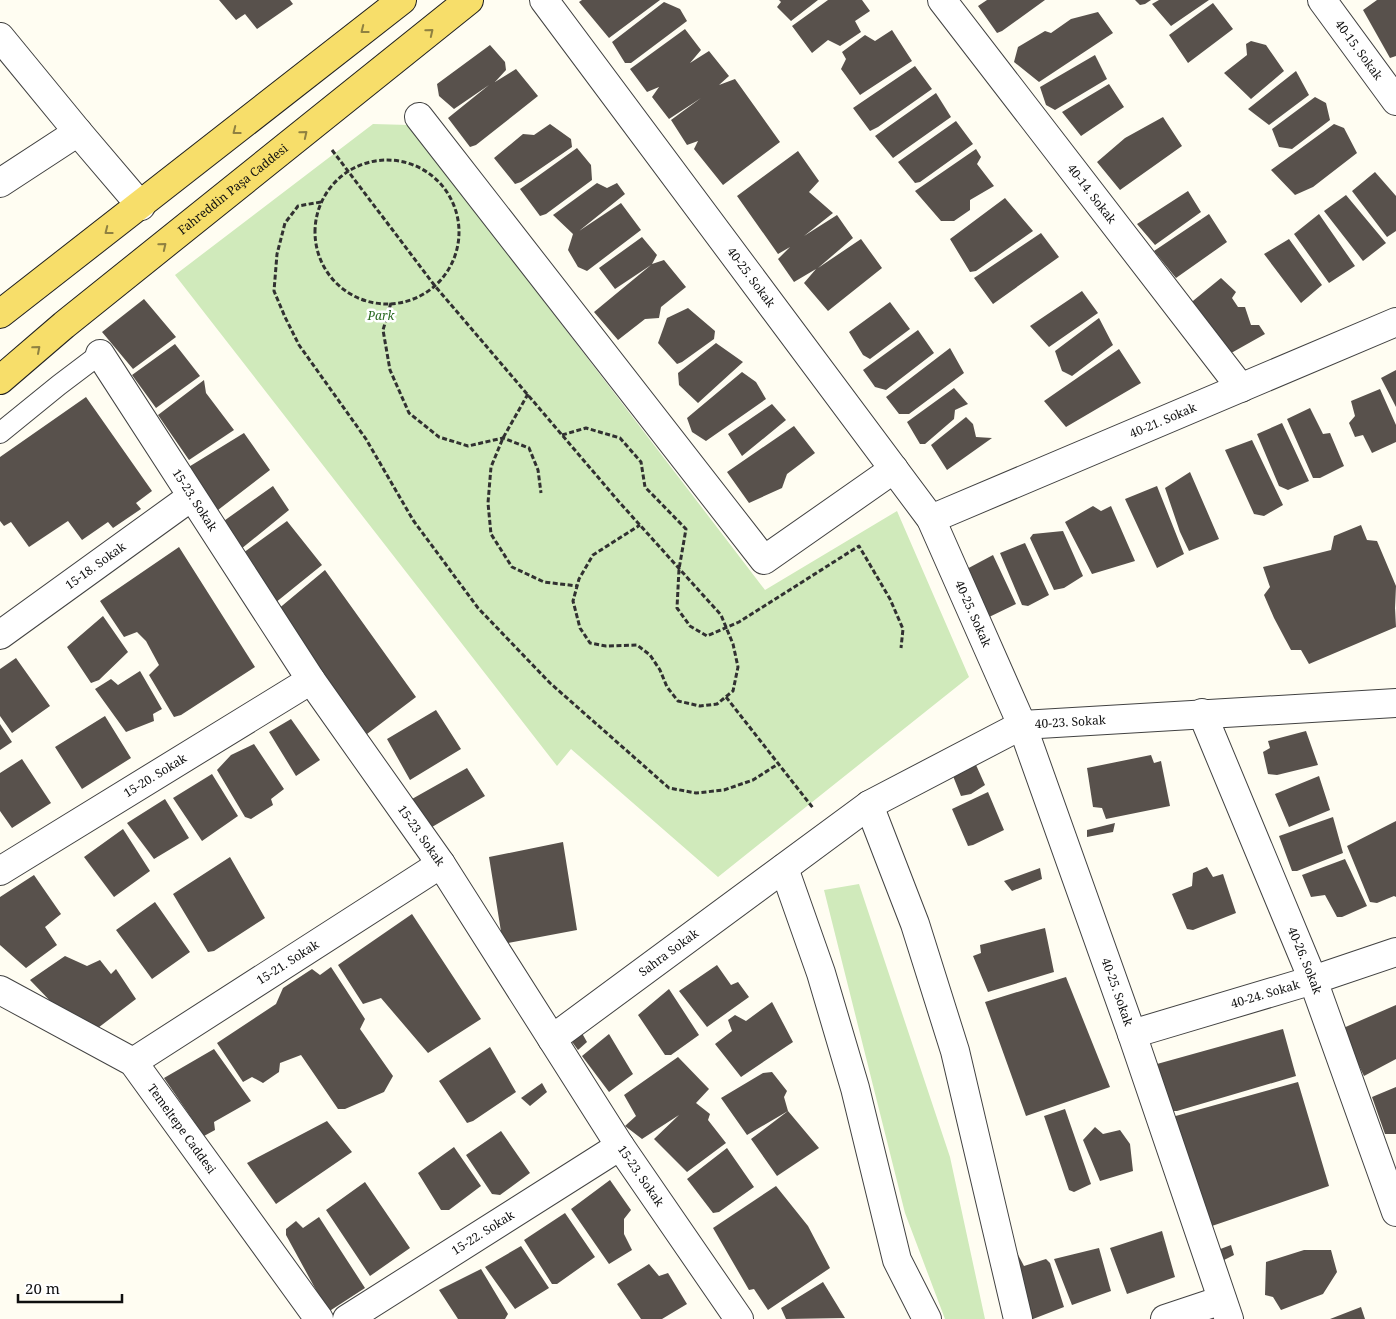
<svg xmlns="http://www.w3.org/2000/svg" width="1396" height="1319" font-family="'Noto Serif',serif">
	<style>
		.green { fill: #d0eabb }
		.building { fill: #58514c }
		.lines { fill: none; stroke-linecap: round; stroke-linejoin: round }
		.service-casing { stroke: #424242; stroke-width: 22 }
		.minor-casing { stroke: #424242; stroke-width: 30 }
		.primary-casing { stroke: #202020; stroke-width: 30 }
		.path { stroke: #313131; stroke-width: 3; stroke-dasharray: 5 2.5; stroke-linecap: butt }
		.service { stroke: #fff; stroke-width: 20 }
		.minor { stroke: #fff; stroke-width: 28 }
		.primary { stroke: #f7de6a; stroke-width: 28 }
		.oneway { stroke: #8f8141 }
		.labels { text-anchor: middle; stroke-width: 5; stroke-linejoin: round; paint-order: stroke }
		.street-label { font-size: 12px; fill: #0f0f0f; stroke: #fff }
		.park-label { font-size: 12px; font-style: italic; fill: #29681f; stroke: #fff }
	</style>
	<rect width="100%" height="100%" fill="#fffdf2"/>
	<!-- green -->
	<path class="green" d="M373,124L409,125L765,590L897,511L969,677L718,877L571,749L557,766L175,275Z
		M859,884L950,1157L985,1319H945L905,1213L824,890Z"/>
	<!-- building -->
	<path class="building" d="M219,0H290L293,4L257,29L245,14L236,20Z
		M582,0H660L609,38L579,2Z
		M779,0H818L791,21L777,7L781,2Z
		M828,0H862L870,11L855,21L861,32L840,46L828,40L812,53L792,26Z
		M987,0H1045L1002,31L997,33L978,6Z
		M1135,0H1151L1145,4L1140,5Z
		M1159,0H1209L1171,26L1152,4Z
		M1377,0H1396V56L1390,58L1363,10Z
		M664,2L680,9L687,21L631,63H625L612,42Z
		M1213,3L1233,29L1188,63L1169,35Z
		M1098,12L1113,33L1039,82L1014,62L1018,47L1045,31L1051,33L1071,19Z
		M685,29L701,50L690,63L709,51L729,76L719,85L735,79L780,142L723,185L694,149L698,141L687,145L671,120L701,98L669,119L652,97L659,87L647,92L630,69Z
		M892,30L912,61L860,95L841,69L846,59L842,52L865,35L875,41Z
		M1251,41L1266,45L1284,71L1251,99L1224,73L1247,55L1246,44Z
		M490,45L505,62L506,70L495,82L516,69L538,96L476,145L470,147L448,118L489,85L454,109L439,96L437,84Z
		M1095,55L1107,79L1055,110L1046,105L1040,87Z
		M915,66L932,89L878,127L870,131L853,108Z
		M1296,71L1309,95L1269,125L1248,109Z
		M1109,84L1124,107L1081,136L1062,112Z
		M936,93L951,117L893,158L875,136Z
		M1315,97L1326,103L1330,120L1292,149L1279,147L1272,129Z
		M1163,117L1182,146L1120,190L1097,162L1125,138Z
		M956,121L973,144L920,182L915,183L898,162Z
		M550,124L571,139L572,147L521,182L515,184L494,158L523,134L534,135Z
		M1334,124L1344,128L1357,153L1313,187L1295,195L1271,170Z
		M577,148L591,165L592,180L546,214L540,216L520,189Z
		M976,149L981,157L977,164L994,186L970,200V210L954,221H941L915,191Z
		M798,151L819,181L809,192L833,213L804,236L837,215L853,238L818,268L861,239L882,268L828,311L804,283L816,269L794,282L778,259L790,247L778,254L737,196Z
		M1375,172L1396,196V231L1387,237L1352,191Z
		M597,183L607,188L617,183L625,194L579,231L621,203L641,230L587,271L578,267L568,250L573,234L553,215Z
		M1188,191L1201,212L1155,245L1137,224Z
		M1346,195L1386,243L1363,261L1324,211Z
		M1005,198L1033,231L976,271L970,272L950,239Z
		M1209,214L1227,242L1176,278L1154,251Z
		M1319,214L1355,266L1329,283L1294,234Z
		M1041,233L1059,257L993,304L974,278Z
		M642,237L657,255L652,264L664,260L686,287L661,307L659,318L645,319L618,340L594,312L651,265L615,289L599,268Z
		M1289,239L1322,285L1301,303L1264,254Z
		M1221,278L1236,292L1232,298L1238,307H1245L1251,325H1259L1265,334L1233,352H1224L1188,305Z
		M1082,291L1098,313L1049,347L1030,326Z
		M144,299L176,337L133,369L102,332Z
		M890,302L910,329L870,359L863,355L849,332Z
		M688,308L715,331L714,339L682,362L677,364L658,343L667,318Z
		M1099,318L1113,345L1072,376L1062,371L1055,351Z
		M918,330L934,353L886,390L875,387L863,370Z
		M716,343L743,362L698,403L679,385L678,373Z
		M175,344L200,376L156,408L132,375Z
		M950,348L964,373L909,414H899L886,397Z
		M1119,349L1141,383L1066,427L1044,401Z
		M1396,370V407L1381,378Z
		M742,372L756,382L766,399L706,441L692,432L687,418Z
		M204,380L206,393L234,430L189,460L158,415Z
		M954,388L968,404L955,410L954,419L925,444H920L907,422Z
		M1380,389L1396,425V442L1372,453L1363,435L1355,437L1349,423L1355,416L1351,401Z
		M86,397L152,491L136,503L141,509L113,528L108,522L82,540L68,521L29,547L11,522L4,526L0,521V457Z
		M772,404L786,420L742,456L728,434Z
		M1310,408L1323,434L1330,433L1344,466L1320,478H1313L1287,419Z
		M966,417L973,424L976,437L992,438L947,470L931,445Z
		M1282,423L1309,481L1288,490L1279,486L1257,434Z
		M794,426L815,453L787,474L782,488L749,503L727,472Z
		M244,433L270,470L218,510H213L187,468Z
		M1252,440L1283,505L1264,516L1254,514L1225,450Z
		M1190,472L1219,539L1189,551L1180,532L1165,488Z
		M273,486L289,510L241,549L221,523Z
		M1157,486L1184,554L1157,568L1125,499Z
		M1093,506L1101,511L1111,506L1135,561L1092,574L1065,522Z
		M287,521L322,565L275,603L239,556Z
		M1361,525L1367,540L1377,541L1396,586L1395,608L1396,627L1309,664L1301,650H1291L1274,618L1264,595L1270,587L1263,567L1331,550L1334,536Z
		M1063,531L1083,576L1064,588L1054,590L1030,538L1033,534Z
		M1025,543L1049,595L1028,606L1022,605L1000,553Z
		M179,547L255,667L181,715L174,717L149,675L159,665L146,641L137,632L124,637L100,601Z
		M993,555L1016,604L985,619L963,571Z
		M325,570L416,697L367,734L277,610Z
		M103,616L128,652L99,680L91,683L67,647Z
		M16,658L50,706L12,733L0,716V669Z
		M140,671L162,709L153,714L154,721L126,732L95,689L111,679L118,685Z
		M436,710L461,749L410,780L387,739Z
		M105,716L131,758L82,789L55,747Z
		M291,719L320,760L296,776L269,732Z
		M0,724L12,742L0,750Z
		M1306,731L1318,765L1277,775L1268,774L1263,752L1270,748L1268,741Z
		M254,744L284,789L271,799L273,805L251,819L245,817L217,770L231,755Z
		M1151,755L1154,763L1161,761L1170,806L1106,819L1102,808L1093,807L1087,768Z
		M22,759L51,803L12,828L0,811V773Z
		M976,765L985,785L971,794L961,796L953,776Z
		M467,768L485,796L432,827L412,799Z
		M212,774L238,816L202,841L173,798Z
		M1319,776L1330,810L1289,827L1275,794Z
		M988,792L1004,830L973,845L968,846L952,809Z
		M165,799L189,838L154,859L127,823Z
		M1333,817L1343,853L1297,871H1292L1279,836Z
		M1396,821V897L1394,896L1377,903L1370,902L1347,846Z
		M1115,823L1113,832L1087,837V830Z
		M123,829L150,871L114,897L84,857Z
		M563,842L577,930L503,944L489,857Z
		M230,857L265,918L214,951L208,952L173,894Z
		M1345,859L1367,906L1342,917H1337L1325,895L1311,897L1302,875Z
		M1207,867L1213,877L1223,874L1236,913L1193,930L1187,929L1172,894L1192,886L1193,873Z
		M1040,868L1042,879L1012,891L1004,881Z
		M34,875L61,914L45,927L57,945L26,968L0,945V897Z
		M155,902L190,952L152,979L116,930Z
		M412,914L481,1019L428,1053L381,998L363,1004L338,965Z
		M1045,928L1054,972L988,992L973,956L981,953L980,945Z
		M65,956L87,966L100,960L111,974L116,969L136,999L90,1034H82L30,980Z
		M717,965L731,985L738,982L749,997L707,1027L679,991Z
		M331,967L365,1019L360,1029L393,1076L384,1092L345,1109H338L301,1055L280,1063L279,1072L263,1083L252,1077L243,1082L217,1043L276,1004L283,988L312,969L320,975Z
		M1066,977L1110,1087L1026,1116L985,1002Z
		M669,989L699,1035L671,1055H665L638,1015Z
		M772,1002L793,1042L741,1077L715,1044L732,1031L728,1020L735,1015L746,1021Z
		M1396,1005V1059L1364,1076L1341,1029Z
		M579,1028L587,1042L578,1050L567,1035Z
		M1283,1029L1296,1076L1177,1111H1170L1157,1064Z
		M609,1034L633,1074L609,1092L582,1056Z
		M490,1047L516,1092L473,1121L467,1123L439,1081Z
		M214,1049L251,1101L214,1122L215,1130L204,1136L164,1078Z
		M678,1057L709,1089L696,1103L710,1114L708,1120L726,1143L687,1172L654,1139L679,1115L642,1139L625,1126L636,1116L624,1095Z
		M772,1072L787,1091L784,1097L788,1111L819,1148L777,1176L751,1139L788,1111L747,1135L721,1098L763,1073Z
		M1298,1082L1329,1186L1209,1227L1172,1117Z
		M542,1083L547,1092L530,1106L521,1098Z
		M1396,1087V1134H1385L1372,1097Z
		M1065,1109L1091,1184L1074,1192L1069,1190L1044,1116Z
		M327,1121L352,1152L276,1204L247,1163Z
		M1095,1127L1103,1134L1120,1130L1130,1144L1133,1171L1100,1181L1083,1140Z
		M501,1131L530,1173L500,1195L492,1194L466,1155Z
		M454,1147L481,1186L449,1210H441L418,1173Z
		M727,1148L754,1187L719,1212L713,1213L687,1179Z
		M610,1180L631,1210L624,1219V1234L632,1250L609,1264L571,1209Z
		M365,1182L410,1248L370,1276L326,1210Z
		M776,1186L808,1226L830,1268L768,1310L754,1289L749,1290L713,1228Z
		M565,1213L595,1257L557,1284H552L524,1240Z
		M319,1217L365,1288L328,1312L286,1235V1229L296,1221L303,1228Z
		M1162,1231L1175,1277L1127,1294L1110,1248Z
		M1231,1245L1234,1255L1222,1261L1215,1251Z
		M521,1246L549,1288L515,1309L485,1267Z
		M1099,1248L1111,1291L1072,1305L1054,1259Z
		M1015,1249L1024,1266L1046,1259L1050,1263L1064,1307L1033,1319H1028Z
		M1304,1250H1331L1337,1272L1323,1294L1281,1310L1273,1297L1265,1295L1266,1262Z
		M649,1264L659,1276L668,1273L687,1304L662,1319H641L617,1284Z
		M481,1269L508,1314L505,1319H458L439,1290Z
		M823,1282L845,1318L786,1319L781,1308Z
		M1361,1307L1365,1319H1330Z"/>
	<g class="lines">
		<defs>
			<path id="service" d="M0,433L59,385L100,354"/>
			<g id="minor">
				<path id="s1" d="M544,0L931,519L1022,725L1132,1034L1229,1319"/>
				<path id="s2" d="M942,0L1241,388"/>
				<path id="s3" d="M1322,0L1396,101"/>
				<path d="M0,37L78,132L141,206"/>
				<path d="M419,117L764,560L894,469"/>
				<path d="M0,183L78,132"/>
				<path id="s4" d="M100,354L311,680L441,864L620,1146L739,1319"/>
				<path id="s5" d="M931,519L1396,322"/>
				<path id="s6" d="M0,635L191,497"/>
				<path id="s7" d="M1202,713L1313,980L1396,1212"/>
				<path d="M869,805L915,924L955,1051L1018,1319"/>
				<path d="M784,868L821,973L855,1088L897,1260L927,1319"/>
				<path id="s8" d="M0,871L311,680"/>
				<path id="s9" d="M0,990L133,1062L319,1319"/>
				<path id="s10" d="M1132,1034L1313,980L1396,952"/>
				<path id="s11" d="M552,1039L869,805L1022,725L1396,703"/>
				<path id="s12" d="M133,1062L441,864"/>
				<path id="s13" d="M347,1319L620,1146"/>
				<path d="M1165,1319L1222,1300"/>
			</g>
			<g id="primary">
				<path d="M0,314L402,0"/>
				<path id="s14" d="M0,380L64,325L469,0"/>
			</g>
		</defs>
		<!-- service casing -->
		<use href="#service" class="service-casing"/>
		<!-- minor casing -->
		<use href="#minor" class="minor-casing"/>
		<!-- primary casing -->
		<use href="#primary" class="primary-casing"/>
		<!-- path -->
		<path class="path" d="M332,150L435,286L620,503L721,615L733,644L738,667L733,691L717,704L700,706L678,701L667,687L660,670L650,655L637,645L606,646L590,643L580,628L573,601L579,579L593,555L640,525
			M315 232a72 72 0 1 1 144 0a72 72 0 1 1-144 0Z
			M321,202L298,206L285,223L277,254L274,291L285,317L299,345L366,439L413,520L478,608L550,683L669,788L696,793L724,790L753,780L778,764
			M391,303L383,330L390,370L409,413L439,437L468,446L503,438L529,448L538,470L541,493
			M528,394L503,438L491,467L488,503L491,534L512,567L544,582L577,586
			M562,435L586,428L620,438L641,462L645,487L686,529L679,569L677,608L690,626L707,636L739,622L859,546L890,599L903,629L901,648
			M726,697L813,808"/>
		<!-- service -->
		<use href="#service" class="service"/>
		<!-- minor -->
		<use href="#minor" class="minor"/>
		<!-- primary -->
		<use href="#primary" class="primary"/>
	</g>
	<!-- one-way arrows -->
	<defs><path id="oneway-chevron" d="M-2-3.5L2.5 0L-2 3.5" fill="none" stroke-width="1.6" stroke-linecap="round" stroke-linejoin="round" transform="scale(1.25)"/></defs>
	<g class="oneway">
		<use href="#oneway-chevron" transform="translate(364 30) rotate(142)"/>
		<use href="#oneway-chevron" transform="translate(430 32) rotate(-39)"/>
		<use href="#oneway-chevron" transform="translate(236 131) rotate(142)"/>
		<use href="#oneway-chevron" transform="translate(304 134) rotate(-39)"/>
		<use href="#oneway-chevron" transform="translate(108 231) rotate(142)"/>
		<use href="#oneway-chevron" transform="translate(163 246) rotate(-39)"/>
		<use href="#oneway-chevron" transform="translate(37 349) rotate(-41)"/>
	</g>
	<g class="labels">
		<!-- street labels -->
		<g class="street-label">
			<text dy="4" stroke="none"><textPath href="#s3" startOffset="62">40-15. Sokak</textPath></text>
			<text dy="4" stroke="none"><textPath href="#s14" startOffset="301">Fahreddin Paşa Caddesi</textPath></text>
			<text dy="4" stroke="none"><textPath href="#s2" startOffset="245">40-14. Sokak</textPath></text>
			<text dy="4" stroke="none"><textPath href="#s1" startOffset="346">40-25. Sokak</textPath></text>
			<text dy="4" stroke="none"><textPath href="#s5" startOffset="252">40-21. Sokak</textPath></text>
			<text dy="4" stroke="none"><textPath href="#s4" startOffset="174">15-23. Sokak</textPath></text>
			<text dy="4" stroke="none"><textPath href="#s6" startOffset="118">15-18. Sokak</textPath></text>
			<text dy="4" stroke="none"><textPath href="#s1" startOffset="751">40-25. Sokak</textPath></text>
			<text dy="4" stroke="none"><textPath href="#s11" startOffset="615">40-23. Sokak</textPath></text>
			<text dy="4" stroke="none"><textPath href="#s8" startOffset="182">15-20. Sokak</textPath></text>
			<text dy="4" stroke="none"><textPath href="#s4" startOffset="579">15-23. Sokak</textPath></text>
			<text dy="4" stroke="none"><textPath href="#s11" startOffset="145">Sahra Sokak</textPath></text>
			<text dy="4" stroke="none"><textPath href="#s7" startOffset="268">40-26. Sokak</textPath></text>
			<text dy="4" stroke="none"><textPath href="#s12" startOffset="184">15-21. Sokak</textPath></text>
			<text dy="4" stroke="none"><textPath href="#s1" startOffset="1156">40-25. Sokak</textPath></text>
			<text dy="4" stroke="none"><textPath href="#s10" startOffset="139">40-24. Sokak</textPath></text>
			<text dy="4" stroke="none"><textPath href="#s9" startOffset="234">Temeltepe Caddesi</textPath></text>
			<text dy="4" stroke="none"><textPath href="#s4" startOffset="984">15-23. Sokak</textPath></text>
			<text dy="4" stroke="none"><textPath href="#s13" startOffset="161">15-22. Sokak</textPath></text>
		</g>
		<!-- park labels -->
		<g class="park-label">
			<text x="381" y="320">Park</text>
		</g>
	</g>
	<!-- scale -->
	<path d="M18 1294v8h104v-8" fill="none" stroke="#0f0f0f" stroke-width="2.5"/>
	<text x="25" y="1294" font-size="15" fill="#0f0f0f" stroke="#ffffff" stroke-width="4" paint-order="stroke">20 m</text>
</svg>
